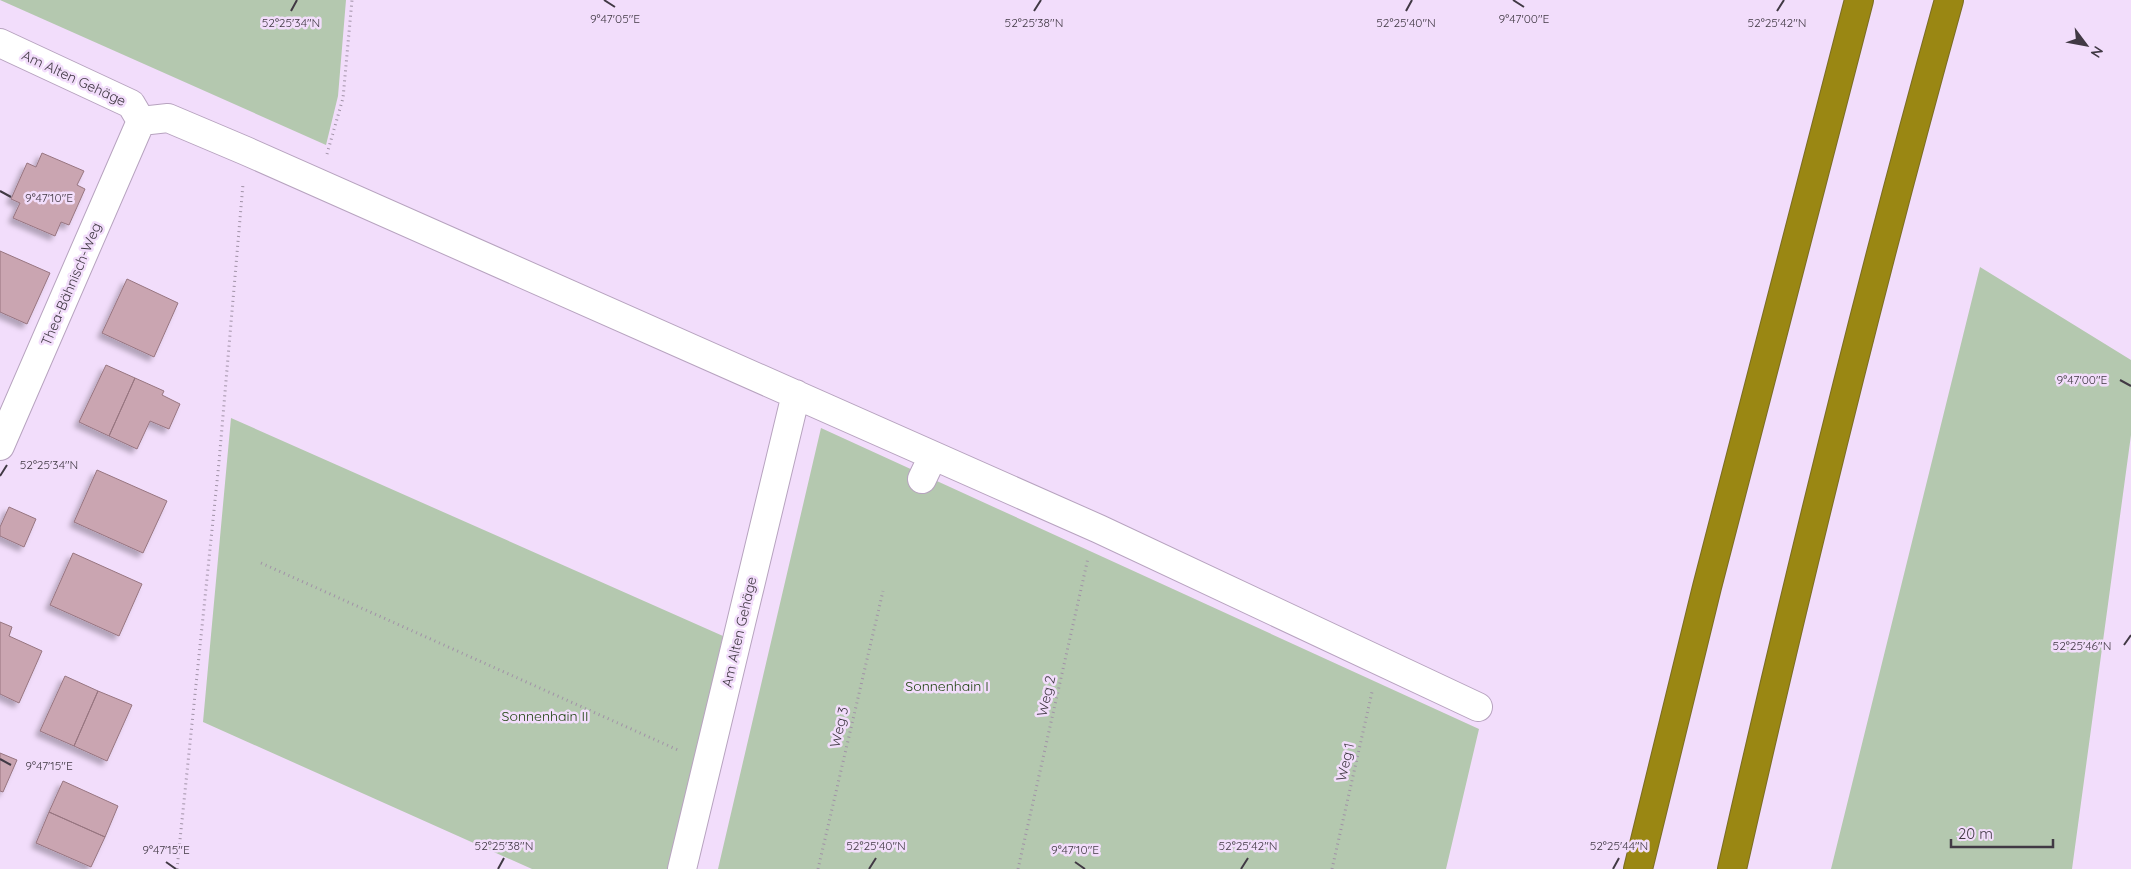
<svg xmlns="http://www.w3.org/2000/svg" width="2131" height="869" font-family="Quicksand,sans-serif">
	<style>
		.green { fill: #b4c8af }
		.building { fill: #caa5b1; stroke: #977580; filter: url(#shadow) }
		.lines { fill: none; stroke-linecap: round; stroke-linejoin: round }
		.minor-casing { stroke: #b7a3bf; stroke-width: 30 }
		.highway-casing { stroke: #7b6c24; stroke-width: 30 }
		.path { stroke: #a192a7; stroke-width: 3; stroke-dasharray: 1 4; stroke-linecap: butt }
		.minor { stroke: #fff; stroke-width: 28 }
		.highway { stroke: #9a8713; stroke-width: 28 }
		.ticks { fill: none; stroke: #413944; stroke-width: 2 }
		.labels { text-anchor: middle; stroke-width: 5; stroke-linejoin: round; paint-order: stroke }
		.street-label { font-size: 14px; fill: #413944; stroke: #f2ddfb }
		.park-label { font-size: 14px; fill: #183f09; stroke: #f2ddfb }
		.ticks-label { font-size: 12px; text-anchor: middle; fill: #413944; stroke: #f2ddfb; stroke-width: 5; stroke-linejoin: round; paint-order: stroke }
	</style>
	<defs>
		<filter id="shadow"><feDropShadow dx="-4.5" dy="4.5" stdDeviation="2.5" flood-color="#0004"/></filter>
	</defs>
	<rect width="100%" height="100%" fill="#f2ddfb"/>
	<!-- green -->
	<path class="green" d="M0,0H346L338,96L326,145Z
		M1980,267L2131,360V435L2072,869H1831Z
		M231,418L723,636L669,869H532L203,722Z
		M821,428L1479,729L1446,869H718Z"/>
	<!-- building -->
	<path class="building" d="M42,153L84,171L77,185L85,189L69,225L61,222L55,236L13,218L20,203L11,199L27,163L36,167Z
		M0,251L50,273L27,324L0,312Z
		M127,279L178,303L154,357L102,333Z
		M106,365L135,378L109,436L79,422Z
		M135,378L164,391L162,395L180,404L169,429L150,421L137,449L109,436Z
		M97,470L167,501L143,553L74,522Z
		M9,507L36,519L24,547L0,536V527Z
		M73,553L142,584L119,636L50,605Z
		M0,622L12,627L9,636L42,651L19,703L0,694Z
		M65,676L98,691L74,746L40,731Z
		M98,691L132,705L107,761L74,746Z
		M0,753L17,760L3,792L0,791Z
		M63,781L118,806L105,837L49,812Z
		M49,812L105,837L91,867L36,843Z"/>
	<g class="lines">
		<defs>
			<path id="minor" d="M0,43L131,104L141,121
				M141,121L168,118L246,151L1099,529L1478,707
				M0,446L141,121
				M922,479L933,456
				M682,869L796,394"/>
			<path id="highway" d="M1638,869L1707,587L1859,0
				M1732,869C1798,578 1869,288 1949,0"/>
		</defs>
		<!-- minor casing -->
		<use href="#minor" class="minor-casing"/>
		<!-- highway casing -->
		<use href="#highway" class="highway-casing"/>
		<!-- path -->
		<path class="path" d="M327,154L343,98L352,0
			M261,563L678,750
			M177,869L219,462L243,184
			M818,869L883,591
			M1018,869L1088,558
			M1332,869L1372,692"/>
		<!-- minor -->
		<use href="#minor" class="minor"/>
		<!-- highway -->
		<use href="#highway" class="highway"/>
	</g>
	<!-- ticks -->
	<path class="ticks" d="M604,0L615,7M1513,0L1524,7M291,11L297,0M1034,11L1041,0M1406,11L1412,0M1777,11L1784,0M0,191L11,197M2120,380L2131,386M0,476L7,465M2124,645L2131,635M0,759L11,765M166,862L176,869M1075,862L1085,869M498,869L504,858M869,869L876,858M1241,869L1248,858M1613,869L1619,858"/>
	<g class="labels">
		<!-- street labels -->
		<g class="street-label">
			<text transform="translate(74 78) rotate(25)" y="5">Am Alten Gehäge</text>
			<text transform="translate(71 284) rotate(-67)" y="5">Thea-Bähnisch-Weg</text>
			<text transform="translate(739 632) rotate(-77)" y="5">Am Alten Gehäge</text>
			<text transform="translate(1046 696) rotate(-77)" y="5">Weg 2</text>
			<text transform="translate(839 727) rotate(-77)" y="5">Weg 3</text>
			<text transform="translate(1345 762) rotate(-77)" y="5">Weg 1</text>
		</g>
		<!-- park labels -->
		<g class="park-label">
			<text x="947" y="691">Sonnenhain I</text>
			<text x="545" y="721">Sonnenhain II</text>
		</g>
	</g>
	<g class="ticks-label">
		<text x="1524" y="23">9°47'00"E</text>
		<text x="615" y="23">9°47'05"E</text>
		<text x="291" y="27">52°25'34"N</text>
		<text x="1034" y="27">52°25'38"N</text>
		<text x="1406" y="27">52°25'40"N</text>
		<text x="1777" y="27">52°25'42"N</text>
		<text x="49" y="202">9°47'10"E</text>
		<text x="2082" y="384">9°47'00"E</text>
		<text x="49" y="469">52°25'34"N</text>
		<text x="2082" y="650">52°25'46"N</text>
		<text x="49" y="770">9°47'15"E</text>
		<text x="504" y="850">52°25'38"N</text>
		<text x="876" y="850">52°25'40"N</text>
		<text x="1248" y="850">52°25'42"N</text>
		<text x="1619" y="850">52°25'44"N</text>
		<text x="166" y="854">9°47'15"E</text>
		<text x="1075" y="854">9°47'10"E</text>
	</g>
	<!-- north arrow -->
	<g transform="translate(2086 45) rotate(122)" stroke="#f2ddfb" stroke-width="4" paint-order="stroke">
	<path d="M0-4L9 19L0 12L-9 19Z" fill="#413944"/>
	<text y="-8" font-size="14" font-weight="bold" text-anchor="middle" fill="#413944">N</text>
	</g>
	<!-- scale -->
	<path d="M1951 839v8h102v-8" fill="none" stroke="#413944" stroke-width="2.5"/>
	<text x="1958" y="839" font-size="15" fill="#413944" stroke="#f2ddfb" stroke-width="4" paint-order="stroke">20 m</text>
</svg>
